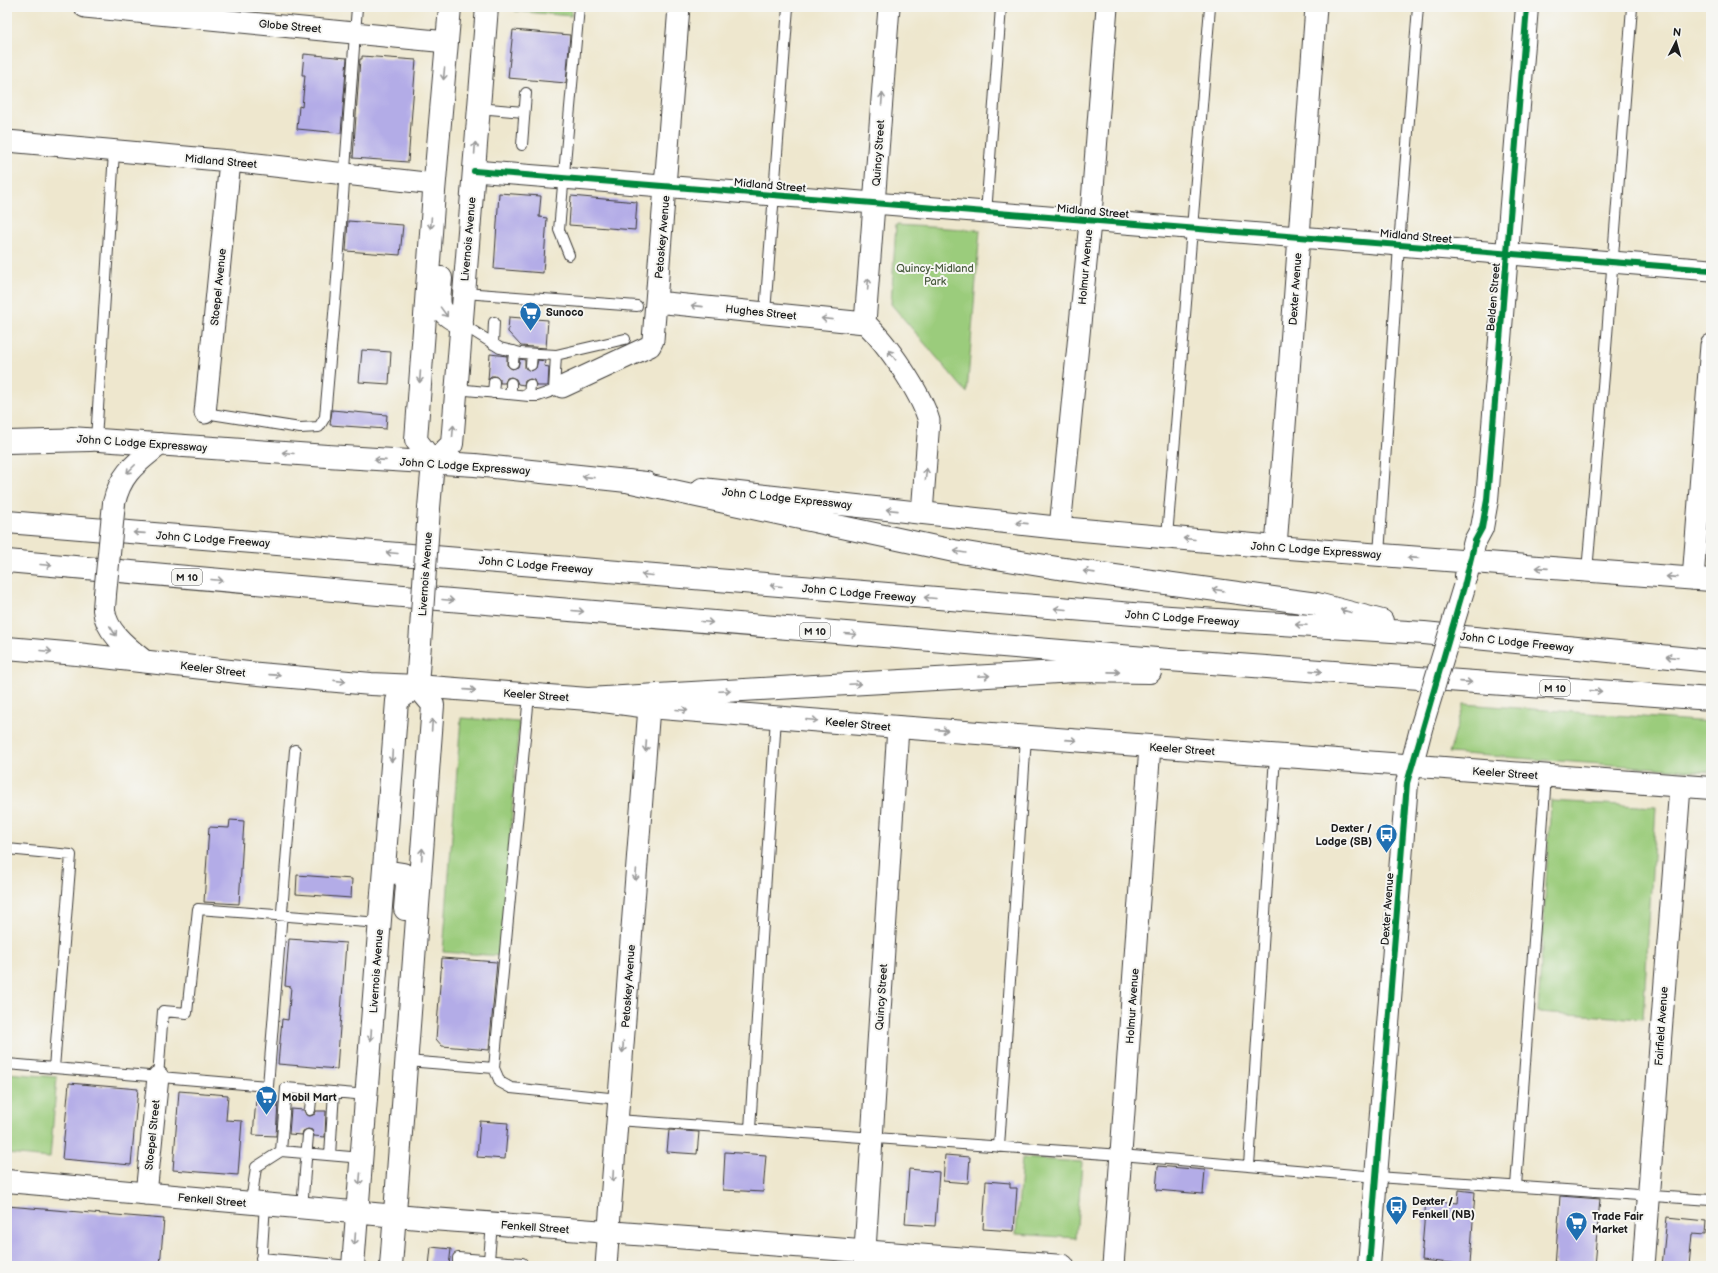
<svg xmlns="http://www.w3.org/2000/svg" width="1718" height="1273" font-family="'Balsamiq Sans',sans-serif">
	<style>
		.green { fill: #9bcc7b; stroke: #5c744c }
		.building { fill: #b3ace7 }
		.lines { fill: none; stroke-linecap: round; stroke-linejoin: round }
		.lane-casing { stroke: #3c3a37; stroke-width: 12 }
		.street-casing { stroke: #3c3a37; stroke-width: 23 }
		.secondary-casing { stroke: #3c3a37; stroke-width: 24 }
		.highway-casing { stroke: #3c3a37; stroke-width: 24 }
		.lane { stroke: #fff; stroke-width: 10 }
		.street { stroke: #fff; stroke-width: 21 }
		.secondary { stroke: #fff; stroke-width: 22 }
		.highway { stroke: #fff; stroke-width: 22 }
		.secondary-bridge-casing { stroke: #3c3a37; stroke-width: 24; stroke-linecap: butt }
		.secondary-bridge { stroke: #fff; stroke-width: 22 }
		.cycleway-casing { stroke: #f6f6f2; stroke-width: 8 }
		.cycleway { stroke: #00873e; stroke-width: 6 }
		.oneway { stroke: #999 }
		.labels { text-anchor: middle; stroke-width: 4; stroke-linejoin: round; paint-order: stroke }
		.shield { fill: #f6f6f2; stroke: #5d5d5c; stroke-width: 1 }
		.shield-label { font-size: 10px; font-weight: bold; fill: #1c1c1c }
		.street-label { font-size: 11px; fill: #1c1c1c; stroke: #f6f6f2 }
		.park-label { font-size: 11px; fill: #485a3d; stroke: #f6f6f2 }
		.poi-label { font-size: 11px; font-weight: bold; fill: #1c1c1c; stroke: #f6f6f2; text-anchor: start }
	</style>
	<rect width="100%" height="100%" fill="#f6f6f2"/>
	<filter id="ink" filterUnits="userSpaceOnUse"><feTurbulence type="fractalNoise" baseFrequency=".025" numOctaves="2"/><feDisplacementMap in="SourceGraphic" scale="8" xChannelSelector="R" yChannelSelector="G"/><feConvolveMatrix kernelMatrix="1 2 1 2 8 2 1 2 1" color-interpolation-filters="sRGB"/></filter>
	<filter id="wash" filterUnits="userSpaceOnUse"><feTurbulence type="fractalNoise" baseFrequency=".012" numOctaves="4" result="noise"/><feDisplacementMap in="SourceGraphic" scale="16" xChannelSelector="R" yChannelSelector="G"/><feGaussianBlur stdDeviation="0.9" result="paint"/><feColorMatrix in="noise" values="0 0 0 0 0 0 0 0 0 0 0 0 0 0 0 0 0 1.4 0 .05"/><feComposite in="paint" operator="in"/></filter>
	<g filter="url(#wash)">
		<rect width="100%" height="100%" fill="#eee7ce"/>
		<!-- green -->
		<path class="green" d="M516,7H572L571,16L515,11Z
			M896,225L980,230L967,393L891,304Z
			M1464,704L1711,722V772L1449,753Z
			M461,718L519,722L501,956L443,952Z
			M1551,801L1656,807L1643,1019L1538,1012Z
			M7,1073L57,1077L50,1158L7,1154Z
			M1022,1158L1082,1162L1076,1238L1016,1234Z"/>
		<g id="blocks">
			<!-- building -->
			<path class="building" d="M513,30L570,35L566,83L508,78Z
				M304,54L347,58L341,133L297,129L299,106L302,107L305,75H302Z
				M362,56L416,60L408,162L353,158L360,59H362Z
				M499,193L541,196L539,217L547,218L543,273L494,269Z
				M571,196L637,202L635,230L569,225Z
				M348,221L403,225L400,255L346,251Z
				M509,317L548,320L546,348L521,346L508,332Z
				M362,350L391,352L389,384L359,382Z
				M490,354L507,356V365L512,369L518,367L520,359L525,360V368L531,371L536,368L538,360L545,361L544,366L549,367L548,386H536L534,380L530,379L525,381L524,385L518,384L516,379L511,377L507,378L505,383H500V379L495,376H491L488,380Z
				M332,410L387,415L386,429L330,425Z
				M230,820L244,821L239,904L204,902L209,827L229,828Z
				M297,875L352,879L351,898L296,894Z
				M289,939L346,943L337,1069L278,1064L282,1019L288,1020L291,987L285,986Z
				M442,958L497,962L489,1050L442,1046L436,1039Z
				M69,1083L138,1089L131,1165L62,1159Z
				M179,1091L228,1095L226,1120L242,1121L238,1175L173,1170Z
				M256,1100L278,1102L276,1136L253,1135Z
				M291,1109L304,1110L306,1115L310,1116L315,1114L316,1111H326L325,1137L314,1136L312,1130L308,1129L303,1131L302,1135L289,1134Z
				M480,1121L508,1123L505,1159L477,1157Z
				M669,1130L699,1132L697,1154L667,1152Z
				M725,1152L766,1155L763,1192L723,1190Z
				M945,1155L970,1157L968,1183L943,1181Z
				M1158,1166L1205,1170L1203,1194L1156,1190Z
				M909,1169L939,1172L935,1226L905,1224Z
				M986,1181L1010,1183V1188H1017L1014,1231L983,1229Z
				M1459,1190L1475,1192L1470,1265L1421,1260L1426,1200L1458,1203Z
				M1560,1196L1600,1199L1594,1266H1555Z
				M7,1206L164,1219L160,1266H7Z
				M1667,1217L1706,1221L1705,1235L1692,1234L1689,1266H1662Z
				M431,1247L451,1249L449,1266H429Z"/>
		</g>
	</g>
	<g filter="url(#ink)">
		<use href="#blocks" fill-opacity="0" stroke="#3c3a37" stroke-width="1"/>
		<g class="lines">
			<defs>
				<path id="lane" d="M478,108L524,112
					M522,145L526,93
					M986,214L1001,7
					M569,255L559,230L579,7
					M464,293L637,306
					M765,313L788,7
					M462,324L500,348L521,353L556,355L554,390
					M493,344L494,322
					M556,355L625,339
					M513,363L514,351
					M531,365L532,354
					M456,389L529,396H538L561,388
					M493,393L494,382
					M511,394V383
					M529,396L530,385
					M205,413L300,428L319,427L325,417L336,291L357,7
					M96,440L114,152
					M1167,537L1210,7
					M1379,555L1399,245L1418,7
					M1587,571L1604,375L1632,7
					M529,695L494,1068L500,1082L511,1088L619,1099
					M7,849L71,855L54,1068
					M407,1061L494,1068
					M7,1064L268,1086L295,750
					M158,1077L163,1011L187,1013L198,909L380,923
					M310,1110L312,1090
					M617,1120L1121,1155L1377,1177L1711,1200
					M750,1129L776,717
					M999,1147L1026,737
					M330,1155L334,1092
					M362,1158L281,1151L286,1088L367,1095
					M1249,1166L1275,756
					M1516,1186L1546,776
					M251,1203L256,1167L281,1151
					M302,1208L308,1135
					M261,1258L350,1266
					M489,1260L492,1223
					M261,1266L265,1204
					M458,1266V1258L522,1263V1266"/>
				<path id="street" d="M85,7L447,42
					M7,141L230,161L434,184
					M474,171L1711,270
					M656,302L865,323
					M865,323L889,7
					M865,323C887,343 921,393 929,421L922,513
					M562,387L650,346L653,340L679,7
					M205,413L230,161
					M1060,528L1092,202L1107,7
					M1276,547L1316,7
					M1693,579L1711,345
					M146,1194L158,1077
					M606,1266L649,707
					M864,1266L898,727
					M1113,1266L1150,746
					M1643,1266L1680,787"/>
				<path id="secondary" d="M441,278C439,305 434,311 462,324
					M71,438L327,456L475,465L646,483
					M433,462L416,440L434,192L450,7
					M702,489L1060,528L1276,547L1711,580
					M114,503C121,472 137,463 160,444
					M429,508L433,462L452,444L487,7
					M1466,576L1475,541L1482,528L1487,500L1527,7
					M105,594C105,599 104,605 104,610C106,632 128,648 144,661
					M7,648L77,654L248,673L371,684L417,686L588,699L649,707L898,727L1711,788
					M384,871L403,874L407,884L405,909
					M7,1181L419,1218L1063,1266
					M353,1266L397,701L417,686
					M391,1266L433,705L417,686L420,644
					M1369,1266L1407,783L1422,725"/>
				<path id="highway" d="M7,442L90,440
					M627,481L954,551L1064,569L1317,604L1382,621
					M7,522L1170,617L1424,633L1711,661
					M7,561L367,593L1169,660L1711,699
					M588,699L1075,671L1150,672"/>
			</defs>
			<!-- lane casing -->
			<use href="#lane" class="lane-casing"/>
			<!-- street casing -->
			<use href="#street" class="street-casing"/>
			<!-- secondary casing -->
			<use href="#secondary" class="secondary-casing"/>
			<!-- highway casing -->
			<use href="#highway" class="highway-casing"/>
			<!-- lane -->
			<use href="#lane" class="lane"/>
			<!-- street -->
			<use href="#street" class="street"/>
			<!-- secondary -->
			<use href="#secondary" class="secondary"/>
			<!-- highway -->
			<use href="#highway" class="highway"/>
			<defs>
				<path id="secondary-bridge" d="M105,594L114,503
					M420,644L429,508
					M1422,725L1464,587"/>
			</defs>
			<!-- secondary-bridge casing -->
			<use href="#secondary-bridge" class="secondary-bridge-casing"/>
			<!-- secondary-bridge -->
			<use href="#secondary-bridge" class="secondary-bridge"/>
			<defs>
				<path id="cycleway" d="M474,171L1711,270
					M1369,1266L1407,783L1464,587L1475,541L1482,528L1487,500L1527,7"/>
			</defs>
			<!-- cycleway casing -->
			<use href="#cycleway" class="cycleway-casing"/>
			<!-- cycleway -->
			<use href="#cycleway" class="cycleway"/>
		</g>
		<!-- one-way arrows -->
		<defs><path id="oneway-shaft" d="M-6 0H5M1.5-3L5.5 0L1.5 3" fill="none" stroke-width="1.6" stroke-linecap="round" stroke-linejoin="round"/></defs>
		<g class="oneway">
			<use href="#oneway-shaft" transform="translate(444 74) rotate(95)"/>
			<use href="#oneway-shaft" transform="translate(882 99) rotate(-86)"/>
			<use href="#oneway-shaft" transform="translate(475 148) rotate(-86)"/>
			<use href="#oneway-shaft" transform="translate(431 223) rotate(94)"/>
			<use href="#oneway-shaft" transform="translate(868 284) rotate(-86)"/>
			<use href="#oneway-shaft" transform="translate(697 306) rotate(-174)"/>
			<use href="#oneway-shaft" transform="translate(444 312) rotate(54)"/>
			<use href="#oneway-shaft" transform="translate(827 319) rotate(-174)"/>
			<use href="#oneway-shaft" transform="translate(892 355) rotate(-127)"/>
			<use href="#oneway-shaft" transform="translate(420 377) rotate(94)"/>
			<use href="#oneway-shaft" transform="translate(453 431) rotate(-85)"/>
			<use href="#oneway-shaft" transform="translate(288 453) rotate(-175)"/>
			<use href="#oneway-shaft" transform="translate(380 460) rotate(-176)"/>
			<use href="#oneway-shaft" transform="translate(131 469) rotate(135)"/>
			<use href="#oneway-shaft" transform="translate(926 474) rotate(-84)"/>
			<use href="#oneway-shaft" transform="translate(588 477) rotate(-174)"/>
			<use href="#oneway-shaft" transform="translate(892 510) rotate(-174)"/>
			<use href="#oneway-shaft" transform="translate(1022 523) rotate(-174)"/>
			<use href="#oneway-shaft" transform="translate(139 533) rotate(-176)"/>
			<use href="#oneway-shaft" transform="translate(1189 539) rotate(-175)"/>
			<use href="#oneway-shaft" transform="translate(960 552) rotate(-171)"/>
			<use href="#oneway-shaft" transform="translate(392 553) rotate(-175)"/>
			<use href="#oneway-shaft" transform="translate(1413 558) rotate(-176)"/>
			<use href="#oneway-shaft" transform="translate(46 565) rotate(5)"/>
			<use href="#oneway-shaft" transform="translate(1542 568) rotate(-176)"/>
			<use href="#oneway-shaft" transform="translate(1089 572) rotate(-172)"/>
			<use href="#oneway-shaft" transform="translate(647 575) rotate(-175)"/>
			<use href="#oneway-shaft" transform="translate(1672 577) rotate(-176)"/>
			<use href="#oneway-shaft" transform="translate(217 580) rotate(5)"/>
			<use href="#oneway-shaft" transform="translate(776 586) rotate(-175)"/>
			<use href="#oneway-shaft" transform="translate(1218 590) rotate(-172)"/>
			<use href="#oneway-shaft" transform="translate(930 598) rotate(-175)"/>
			<use href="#oneway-shaft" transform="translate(448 600) rotate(5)"/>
			<use href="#oneway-shaft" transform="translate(1060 609) rotate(-175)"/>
			<use href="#oneway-shaft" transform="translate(578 611) rotate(5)"/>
			<use href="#oneway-shaft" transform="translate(1346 611) rotate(-164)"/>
			<use href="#oneway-shaft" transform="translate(707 622) rotate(5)"/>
			<use href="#oneway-shaft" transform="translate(1301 625) rotate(-177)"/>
			<use href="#oneway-shaft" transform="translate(113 631) rotate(57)"/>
			<use href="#oneway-shaft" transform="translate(851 634) rotate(5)"/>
			<use href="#oneway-shaft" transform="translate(46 651) rotate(5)"/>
			<use href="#oneway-shaft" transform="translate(1672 657) rotate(-174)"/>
			<use href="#oneway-shaft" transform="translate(1316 671) rotate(4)"/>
			<use href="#oneway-shaft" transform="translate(1114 672) rotate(1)"/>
			<use href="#oneway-shaft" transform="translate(275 675) rotate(4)"/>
			<use href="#oneway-shaft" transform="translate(984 676) rotate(-3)"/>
			<use href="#oneway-shaft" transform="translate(340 681) rotate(6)"/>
			<use href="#oneway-shaft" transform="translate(1466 682) rotate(4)"/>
			<use href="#oneway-shaft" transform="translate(855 684) rotate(-3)"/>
			<use href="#oneway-shaft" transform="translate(470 690) rotate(4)"/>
			<use href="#oneway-shaft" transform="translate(725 691) rotate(-3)"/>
			<use href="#oneway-shaft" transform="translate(1596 691) rotate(4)"/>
			<use href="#oneway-shaft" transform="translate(682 710) rotate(5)"/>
			<use href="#oneway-shaft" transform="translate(812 720) rotate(5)"/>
			<use href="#oneway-shaft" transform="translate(432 725) rotate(-86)"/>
			<use href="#oneway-shaft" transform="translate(942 730) rotate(4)"/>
			<use href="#oneway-shaft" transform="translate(1071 740) rotate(4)"/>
			<use href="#oneway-shaft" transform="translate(646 746) rotate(94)"/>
			<use href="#oneway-shaft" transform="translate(392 756) rotate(94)"/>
			<use href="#oneway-shaft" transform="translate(422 854) rotate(-86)"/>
			<use href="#oneway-shaft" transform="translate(636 875) rotate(94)"/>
			<use href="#oneway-shaft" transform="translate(371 1035) rotate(94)"/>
			<use href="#oneway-shaft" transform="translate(623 1047) rotate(94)"/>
			<use href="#oneway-shaft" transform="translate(613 1176) rotate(94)"/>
			<use href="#oneway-shaft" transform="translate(360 1179) rotate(95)"/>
			<use href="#oneway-shaft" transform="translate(355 1239) rotate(94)"/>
		</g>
	</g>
	<!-- icons -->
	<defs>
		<symbol id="supermarket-pin" viewBox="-11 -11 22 30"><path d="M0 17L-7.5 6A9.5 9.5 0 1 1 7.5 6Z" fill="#1f6fb2" stroke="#f6f6f2"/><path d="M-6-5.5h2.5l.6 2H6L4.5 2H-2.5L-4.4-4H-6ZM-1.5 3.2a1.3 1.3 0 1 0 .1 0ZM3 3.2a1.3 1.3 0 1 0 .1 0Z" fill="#fff"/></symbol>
		<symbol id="bus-pin" viewBox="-11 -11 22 30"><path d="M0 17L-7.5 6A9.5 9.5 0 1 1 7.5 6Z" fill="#1f6fb2" stroke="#f6f6f2"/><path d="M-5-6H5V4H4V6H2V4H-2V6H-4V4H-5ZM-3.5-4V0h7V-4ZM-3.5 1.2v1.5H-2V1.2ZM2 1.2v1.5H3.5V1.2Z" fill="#fff"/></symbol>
	</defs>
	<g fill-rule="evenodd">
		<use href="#supermarket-pin" x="518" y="300" width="25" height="34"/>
		<use href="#bus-pin" x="1374" y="822" width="25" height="34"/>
		<use href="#supermarket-pin" x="254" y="1084" width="25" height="34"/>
		<use href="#bus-pin" x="1384" y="1194" width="25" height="34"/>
		<use href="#supermarket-pin" x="1564" y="1210" width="25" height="34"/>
	</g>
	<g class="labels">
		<!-- shield labels -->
		<g class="shield">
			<rect x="172" y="569" width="30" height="16" rx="3"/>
			<rect x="800" y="623" width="30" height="16" rx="3"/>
			<rect x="1540" y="680" width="30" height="16" rx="3"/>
		</g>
		<g class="shield-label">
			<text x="187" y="581">M 10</text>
			<text x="815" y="635">M 10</text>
			<text x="1555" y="692">M 10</text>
		</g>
		<!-- street labels -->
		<g class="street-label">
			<text transform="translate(290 26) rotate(5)" y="4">Globe Street</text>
			<text transform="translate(878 153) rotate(-86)" y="4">Quincy Street</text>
			<text transform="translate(221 161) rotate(5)" y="4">Midland Street</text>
			<text transform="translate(770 185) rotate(5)" y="4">Midland Street</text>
			<text transform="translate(1093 211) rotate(5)" y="4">Midland Street</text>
			<text transform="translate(1416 236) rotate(5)" y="4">Midland Street</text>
			<text transform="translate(662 237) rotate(-85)" y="4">Petoskey Avenue</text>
			<text transform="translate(468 239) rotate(-85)" y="4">Livernois Avenue</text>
			<text transform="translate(1085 267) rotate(-85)" y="4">Holmur Avenue</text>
			<text transform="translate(218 287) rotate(-84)" y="4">Stoepel Avenue</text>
			<text transform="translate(1295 289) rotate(-86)" y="4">Dexter Avenue</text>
			<text transform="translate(1493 297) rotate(-85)" y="4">Belden Street</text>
			<text transform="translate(761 312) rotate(6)" y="4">Hughes Street</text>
			<text transform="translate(142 443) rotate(4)" y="4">John C Lodge Expressway</text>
			<text transform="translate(465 466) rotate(4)" y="4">John C Lodge Expressway</text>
			<text transform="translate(787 498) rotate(6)" y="4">John C Lodge Expressway</text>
			<text transform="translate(213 539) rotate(4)" y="4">John C Lodge Freeway</text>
			<text transform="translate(1316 550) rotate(4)" y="4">John C Lodge Expressway</text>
			<text transform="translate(536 565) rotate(5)" y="4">John C Lodge Freeway</text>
			<text transform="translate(425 574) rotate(-86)" y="4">Livernois Avenue</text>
			<text transform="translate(859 593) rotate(5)" y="4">John C Lodge Freeway</text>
			<text transform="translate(1182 618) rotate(4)" y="4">John C Lodge Freeway</text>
			<text transform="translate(1517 642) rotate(6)" y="4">John C Lodge Freeway</text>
			<text transform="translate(213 669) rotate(7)" y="4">Keeler Street</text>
			<text transform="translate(536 695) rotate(4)" y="4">Keeler Street</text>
			<text transform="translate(858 724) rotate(5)" y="4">Keeler Street</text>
			<text transform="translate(1182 749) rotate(4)" y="4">Keeler Street</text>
			<text transform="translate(1505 773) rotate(4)" y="4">Keeler Street</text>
			<text transform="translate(1387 909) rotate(-86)" y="4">Dexter Avenue</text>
			<text transform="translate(376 971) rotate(-86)" y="4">Livernois Avenue</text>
			<text transform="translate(628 986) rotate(-86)" y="4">Petoskey Avenue</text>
			<text transform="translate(881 997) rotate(-86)" y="4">Quincy Street</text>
			<text transform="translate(1132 1006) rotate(-86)" y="4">Holmur Avenue</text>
			<text transform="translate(1661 1026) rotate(-86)" y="4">Fairfield Avenue</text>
			<text transform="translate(152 1135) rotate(-84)" y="4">Stoepel Street</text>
			<text transform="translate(212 1200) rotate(5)" y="4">Fenkell Street</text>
			<text transform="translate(535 1227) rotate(4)" y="4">Fenkell Street</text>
		</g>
		<!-- park labels -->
		<g class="park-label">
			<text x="935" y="272">Quincy-Midland<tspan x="935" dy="13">Park</tspan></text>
		</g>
		<!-- poi labels -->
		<g class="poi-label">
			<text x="546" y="316">Sunoco</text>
			<text x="1372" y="832" text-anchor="end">Dexter /<tspan x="1372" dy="13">Lodge (SB)</tspan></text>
			<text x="282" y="1101">Mobil Mart</text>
			<text x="1412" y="1205">Dexter /<tspan x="1412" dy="13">Fenkell (NB)</tspan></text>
			<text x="1592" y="1220">Trade Fair<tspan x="1592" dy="13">Market</tspan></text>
		</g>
	</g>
	<!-- margin -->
	<rect width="1718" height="1273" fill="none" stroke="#f6f6f2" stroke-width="24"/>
	<!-- north arrow -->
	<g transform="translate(1676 42) rotate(6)" stroke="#f6f6f2" stroke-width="3" paint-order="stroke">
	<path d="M0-3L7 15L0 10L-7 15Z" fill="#1c1c1c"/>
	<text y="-6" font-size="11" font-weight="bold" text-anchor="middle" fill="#1c1c1c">N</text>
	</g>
</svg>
